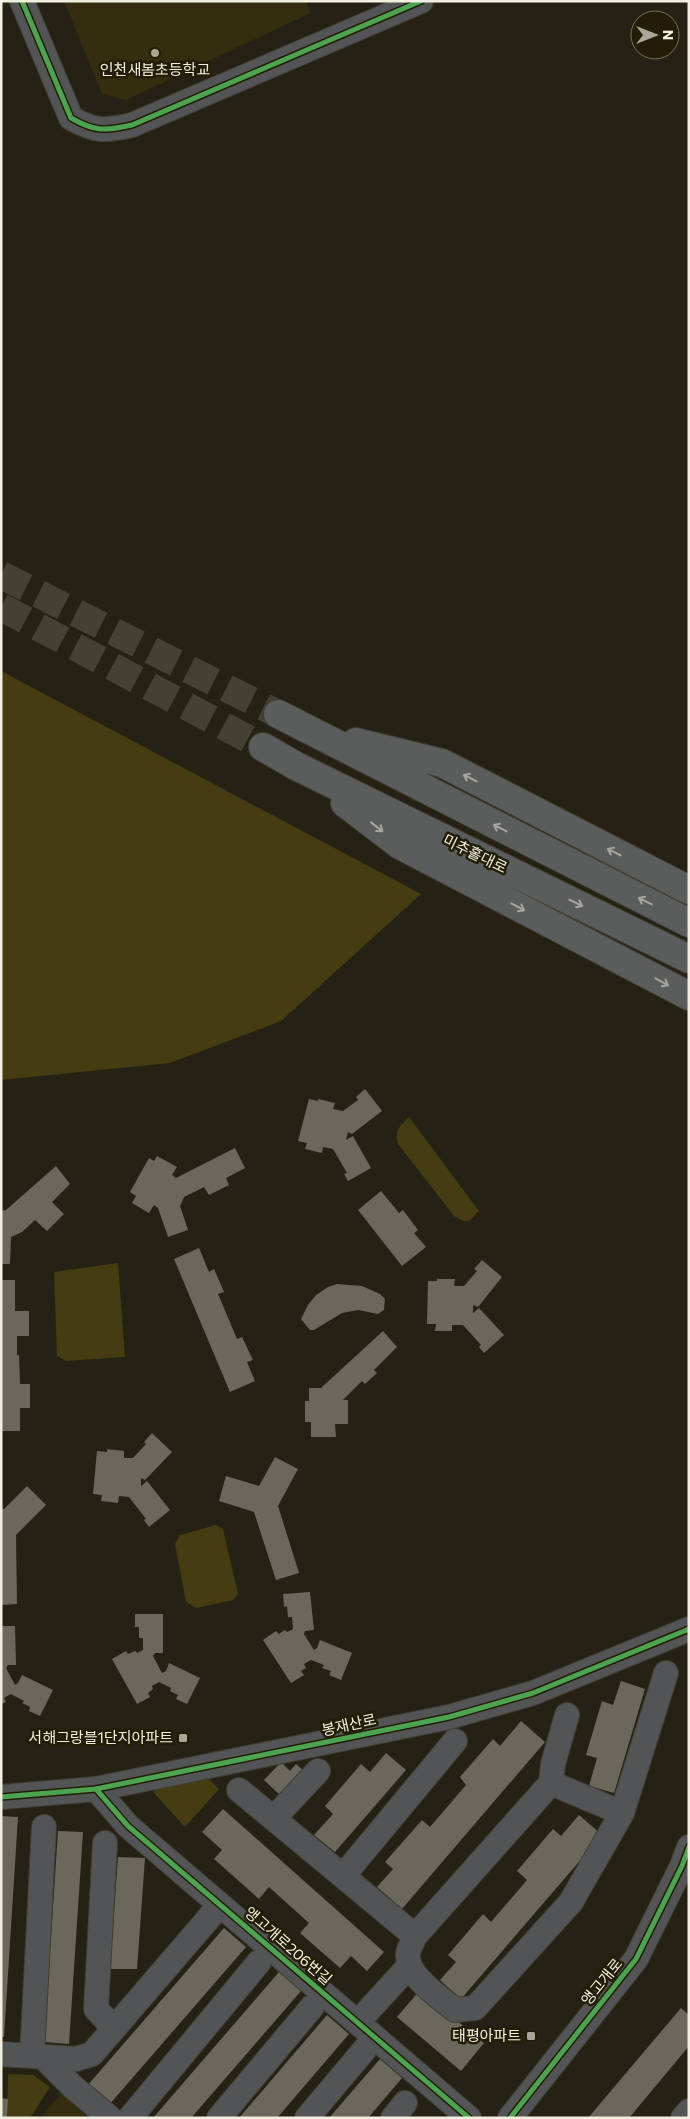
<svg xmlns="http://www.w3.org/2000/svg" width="690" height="2119" font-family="Commissioner,'Noto Sans KR',sans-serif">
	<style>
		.built { fill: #342d0f }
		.green { fill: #453c12 }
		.building { fill: #6a685c }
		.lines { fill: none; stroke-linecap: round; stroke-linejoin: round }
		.major-tunnel { stroke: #444133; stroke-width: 28; stroke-dasharray: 28 14; stroke-linecap: butt }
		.minor-casing { stroke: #403e33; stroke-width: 26 }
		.major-casing { stroke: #403e33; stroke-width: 30 }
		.minor { stroke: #535455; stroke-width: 24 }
		.major { stroke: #5b5d5c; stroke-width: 28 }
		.cycleway-casing { stroke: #221d04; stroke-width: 8 }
		.cycleway { stroke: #4ca352; stroke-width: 5 }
		.oneway { stroke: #a6a69e }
		.poi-dot { fill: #aaa799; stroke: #221d04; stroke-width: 2 }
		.labels { text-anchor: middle; stroke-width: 5; stroke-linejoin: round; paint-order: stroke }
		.poi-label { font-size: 15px; fill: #f2efe0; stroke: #221d04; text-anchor: end }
		.street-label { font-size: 15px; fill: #f2efe0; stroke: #221d04 }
	</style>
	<rect width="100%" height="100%" fill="#252215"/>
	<!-- built -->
	<path class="built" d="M64,1H306L311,13L126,100L102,94Z
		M62,2093L91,2118H40Z"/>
	<!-- green -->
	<path class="green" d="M1,671L421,894L281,1021L170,1063L1,1080Z
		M409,1117L479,1211L469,1221H463L454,1216L398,1144C394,1130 400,1126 409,1117Z
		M118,1263L125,1357L66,1361L57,1356L54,1272Z
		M216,1525L223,1529L238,1594L233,1600L196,1608L186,1602L175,1544L180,1535Z
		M209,1779L219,1789L185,1827L154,1793L157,1785Z
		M8,2074L33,2075L50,2087L30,2118H7Z"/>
	<!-- building -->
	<path class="building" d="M365,1089L382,1111L352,1134L348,1132L346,1140L353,1136L371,1168L348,1181L344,1174L347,1173L333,1149L323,1147L322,1153L305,1149L307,1143L298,1141L309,1099L318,1101V1099L335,1103L333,1109L343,1111L358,1100L356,1097Z
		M235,1148L245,1168L226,1178L229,1185L209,1195L204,1187L184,1197L180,1206L188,1230L168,1237L158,1208L154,1205L149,1213L132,1203L136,1196L130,1192L149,1158L154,1161L157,1156L177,1167L172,1175L176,1178Z
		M56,1166L70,1184L52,1202L64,1214L47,1231L35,1220L22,1232L11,1237L10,1264H1V1211L6,1210Z
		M381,1191L399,1213L403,1210L418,1230L414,1233L426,1247L402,1266L358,1210Z
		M199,1248L209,1272L214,1269L224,1292L218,1294L237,1339L242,1337L253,1360L247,1362L255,1381L230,1392L174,1259Z
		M482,1260L502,1277L478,1307L473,1305V1313L479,1308L504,1335L484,1353L479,1347L481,1345L463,1325H452V1331H435L436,1324H427L428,1281H437V1279H455L454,1286H464L477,1271L474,1269Z
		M1,1280H15V1311H29V1336H17V1355H19L20,1384H30V1408H20V1431H1Z
		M337,1284L362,1286L380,1294L385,1299L384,1310L378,1314L358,1310L342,1313L314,1330H310L301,1319L308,1305L316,1295L328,1287Z
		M383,1331L397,1347L374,1370L377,1373L365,1384L362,1381L343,1400H348V1424H335L336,1437H311V1422H305V1401H309V1388H321Z
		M152,1433L172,1452L145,1480L141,1478V1486L147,1481L170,1510L149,1527L144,1520L146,1519L129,1497L119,1496L118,1503L101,1501L102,1495L93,1494L97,1451L107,1452V1449L124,1451V1458H133L146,1444L144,1442Z
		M275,1457L298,1469L278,1506L299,1573L276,1580L254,1512L219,1501L226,1476L259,1486Z
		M27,1486L46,1505L16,1535L17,1604L1,1605V1508L4,1509Z
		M310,1592L314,1630L305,1631L304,1634L314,1650L317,1648L320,1640L352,1653L341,1680L329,1675L331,1671L322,1668L324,1665L311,1660L304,1664L306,1668L301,1671L304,1675L291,1683L263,1640L276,1631L279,1634L285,1630L287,1632L293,1629L292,1617H288L287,1606L284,1607L283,1594Z
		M135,1614H163V1653H155L153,1656L162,1673L166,1671L169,1663L200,1678L187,1704L176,1699L178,1695L170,1691L171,1688L159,1682L152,1686L153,1689L148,1693L150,1697L137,1704L112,1659L126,1651L128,1654L135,1651L137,1653L143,1650V1638H139V1627H135Z
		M1,1626H15L16,1665H8L6,1668L15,1685L18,1683L22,1675L53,1690L40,1716L29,1711L30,1707L22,1703L24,1701L11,1694L4,1698L6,1702L1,1704Z
		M621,1681L645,1689L614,1793L589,1786L597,1758L586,1755L602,1701L613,1705Z
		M521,1721L545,1742L402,1909L377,1887L393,1869L385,1862L422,1820L430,1827L466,1785L460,1777L493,1739L500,1746Z
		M386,1753L406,1770L335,1852L314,1835L333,1814L325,1806L361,1764L370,1772Z
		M281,1762L290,1771L296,1764L304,1771L281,1796L264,1780Z
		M223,1809L384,1952L367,1971L351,1956L340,1968L300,1933L309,1923L269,1887L259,1899L214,1859L222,1850L202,1832Z
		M579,1815L602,1835L461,1999L440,1980L456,1962L448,1955L483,1914L491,1922L527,1880L517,1871L553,1829L561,1836Z
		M1,1816L18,1817L4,2037H1Z
		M58,1831L83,1832L69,2044L44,2042Z
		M118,1857L145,1858L137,1969H110Z
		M224,1928L246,1947L109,2105L87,2086Z
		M279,1972L301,1991L191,2118H153Z
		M420,1990L484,2043L461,2071L397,2017Z
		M681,2008L689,2015V2046L629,2118H588Z
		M327,2015L349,2034L277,2118H239Z
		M380,2059L402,2078L368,2118H329Z
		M1,2098L8,2099L7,2118H1Z"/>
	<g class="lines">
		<!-- major-tunnel -->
		<path class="major-tunnel" d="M1,575L278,714
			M1,607L263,747"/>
		<defs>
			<path id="minor" d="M22,1L71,118C95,132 105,131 132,125L421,1
				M567,1715L553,1764L551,1783L415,1936C413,1942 408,1949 408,1954C406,1976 440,1997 455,2010L475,2008L571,1902L622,1813L666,1673
				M551,1783L622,1813
				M96,1789L128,1826L469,2118
				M239,1790L415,1936
				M1,1797L96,1789L449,1717L533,1693L689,1629
				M274,1818L318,1771
				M105,1843L96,2009L114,2028
				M343,1876L455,1741
				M358,2022L409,1966
				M1,2054L76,2059L92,2054L220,1905
				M32,2056L44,1827
				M43,2057L73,2087L110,2118
				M130,2118L259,1962
				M219,2118L312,2007
				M307,2118L365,2049
				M393,2118L405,2103
				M510,2118L636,1959L682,1866L689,1847
				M683,2118L689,2111"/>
			<path id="major" d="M278,714L689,923
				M356,742L442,763L689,890
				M263,747L296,766L689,959
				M345,803L400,845L689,996"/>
		</defs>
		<!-- minor casing -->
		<use href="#minor" class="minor-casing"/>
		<!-- major casing -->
		<use href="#major" class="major-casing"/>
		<!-- minor -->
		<use href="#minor" class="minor"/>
		<!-- major -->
		<use href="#major" class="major"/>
		<defs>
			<path id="cycleway" d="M22,1L71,118C95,132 105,131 132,125L421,1
				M96,1789L128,1826L469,2118
				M1,1797L96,1789L449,1717L533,1693L689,1629
				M510,2118L636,1959L682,1866L689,1847"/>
		</defs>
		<!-- cycleway casing -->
		<use href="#cycleway" class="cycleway-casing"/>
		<!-- cycleway -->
		<use href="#cycleway" class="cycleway"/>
	</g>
	<!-- one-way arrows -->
	<defs><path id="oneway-shaft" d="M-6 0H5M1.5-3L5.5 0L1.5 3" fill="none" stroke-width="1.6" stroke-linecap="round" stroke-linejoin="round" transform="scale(1.25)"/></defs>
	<g class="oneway">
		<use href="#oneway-shaft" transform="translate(470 778) rotate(-153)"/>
		<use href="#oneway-shaft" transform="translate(377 827) rotate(38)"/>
		<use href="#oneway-shaft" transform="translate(500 828) rotate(-153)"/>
		<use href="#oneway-shaft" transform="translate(614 852) rotate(-153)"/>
		<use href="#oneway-shaft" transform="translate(645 901) rotate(-153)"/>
		<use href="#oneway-shaft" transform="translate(576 903) rotate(26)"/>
		<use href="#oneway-shaft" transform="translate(518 907) rotate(28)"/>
		<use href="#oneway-shaft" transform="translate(662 982) rotate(28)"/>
	</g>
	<!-- markers -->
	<g class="poi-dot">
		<circle cx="155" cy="53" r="5"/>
		<rect x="178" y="1733" width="10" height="10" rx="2.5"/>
		<rect x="526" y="2031" width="10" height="10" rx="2.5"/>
	</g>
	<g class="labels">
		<!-- poi labels -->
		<g class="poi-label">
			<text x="155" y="75" text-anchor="middle">인천새봄초등학교</text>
			<text x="173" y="1743">서해그랑블1단지아파트</text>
			<text x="521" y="2041">태평아파트</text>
		</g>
		<!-- street labels -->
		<g class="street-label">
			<text transform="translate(475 854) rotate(26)" y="5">미추홀대로</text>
			<text transform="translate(349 1725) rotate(-12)" y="5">봉재산로</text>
			<text transform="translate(288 1946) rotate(41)" y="5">앵고개로206번길</text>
			<text transform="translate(602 1982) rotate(-51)" y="5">앵고개로</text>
		</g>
	</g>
	<!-- border -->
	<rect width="690" height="2119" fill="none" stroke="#f2efe0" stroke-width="5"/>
	<!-- north arrow -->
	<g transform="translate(655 35) rotate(90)"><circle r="24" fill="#221d04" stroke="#75715c"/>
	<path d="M0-4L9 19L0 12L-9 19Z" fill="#aaa799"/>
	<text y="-8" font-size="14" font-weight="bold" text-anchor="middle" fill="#f2efe0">N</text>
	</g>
</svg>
